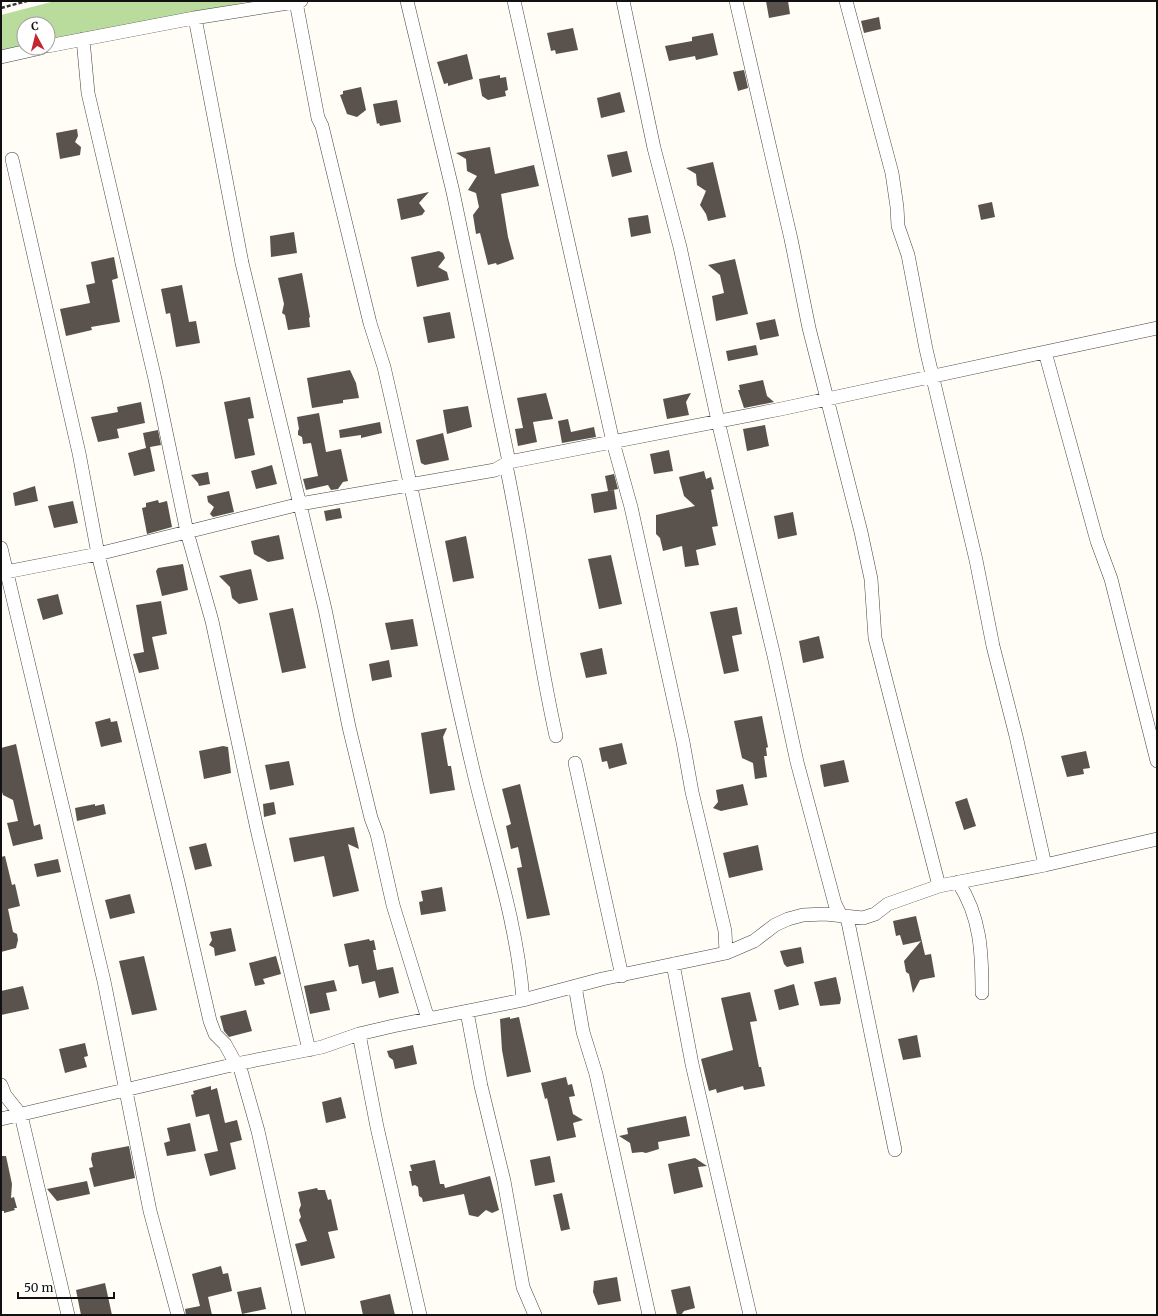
<svg xmlns="http://www.w3.org/2000/svg" width="1158" height="1316" font-family="Merriweather,serif">
	<style>
		.forest { fill: #b9dc9c }
		.building { fill: #5a524d }
		.lines { fill: none; stroke-linecap: round; stroke-linejoin: round }
		.street-casing { stroke: #444; stroke-width: 14 }
		.path { stroke: #333; stroke-width: 2.5; stroke-dasharray: 4 2; stroke-linecap: butt }
		.street { stroke: #fff; stroke-width: 13 }
	</style>
	<rect width="100%" height="100%" fill="#fffdf5"/>
	<!-- forest -->
	<path class="forest" d="M55,1H251L48,42V24H24V47L1,52V15Z"/>
	<!-- building -->
	<path class="building" d="M766,1H788L790,14L769,18Z
		M879,17L881,29L864,33L861,21Z
		M573,28L578,50L556,54L555,50L551,51L547,33Z
		M713,33L718,55L696,60L695,56L669,61L665,46L692,41V37Z
		M467,54L473,79L448,86V83L444,84L437,62Z
		M744,70L748,88L738,91L733,72Z
		M500,75V78L506,77L508,90L505,91L506,96L488,100L482,96L479,79Z
		M361,87L366,110L357,117L347,114L340,95L343,94V91Z
		M620,92L625,112L601,118L597,98Z
		M397,100L401,122L380,126L379,123L377,124L373,104Z
		M77,129L78,136L75,142L81,147L80,155L60,159L56,133Z
		M490,147L495,174L534,165L539,186L501,194L508,237L514,259L497,265L496,263L488,265L480,233L476,234L473,215L479,207L476,193L468,190L477,176L467,171L466,159L456,153Z
		M627,151L632,172L612,177L607,155Z
		M713,162L726,217L708,221L706,214L700,205L706,191L697,185L696,174L686,168Z
		M429,192L419,203L425,211L422,215L401,220L397,199Z
		M992,202L995,217L981,220L978,205Z
		M648,215L651,233L631,237L628,218Z
		M294,232L297,253L271,257L270,236Z
		M439,251L443,253L445,258L438,267L447,272L449,280L417,287L411,257Z
		M114,257L118,278L112,280L120,322L91,327L92,330L66,336L60,309L90,303L86,285L95,283L91,262Z
		M735,259L748,314L716,321L712,296L724,293L720,275L708,265Z
		M302,273L310,317L309,318L310,327L288,330L285,315L282,313L284,304L278,278Z
		M182,285L189,322L196,321L200,343L176,347L170,313L166,314L161,289Z
		M450,312L455,338L428,343L423,317Z
		M775,319L779,336L760,340L756,323Z
		M756,345L758,355L728,361L726,351Z
		M350,370L356,383L359,398L343,400V403L312,408L307,378Z
		M763,380L767,396L774,402L744,408L738,390H740L739,385Z
		M546,393L553,419L533,422L537,442L518,446L515,429L523,428L517,398Z
		M691,393L686,402L689,415L667,419L663,399Z
		M250,397L254,418L248,419L255,455L235,459L224,402Z
		M141,402L145,423L117,429L119,438L98,442L91,417L118,412L117,407Z
		M468,406L472,427L447,434L443,410Z
		M319,413L326,452L341,449L348,481L343,482L338,489L331,490L328,485L306,490L303,479L318,476L311,443L303,444L302,437L298,435V431L299,429L297,417Z
		M568,419L571,432L594,427L596,437L562,443L558,421Z
		M380,422L382,433L361,438V435L340,438L339,430Z
		M765,425L769,446L747,451L743,429Z
		M158,430L161,445L150,447L155,471L134,476L128,453L146,448L143,433Z
		M443,433L449,460L425,465L421,463L416,440Z
		M669,450L673,471L654,474L650,454Z
		M272,465L277,484L256,489L251,471Z
		M704,471L706,479L711,477L714,489L711,490L718,526L712,527L716,545L696,550L699,565L685,567L682,546L663,551L660,538L656,534V515L695,506L684,496L679,477Z
		M208,472L210,484L199,486L198,483L191,475Z
		M614,474L618,489L608,491L605,476Z
		M35,486L38,501L15,506L13,493Z
		M614,490L617,509L594,513L591,494Z
		M229,491L234,512L213,517L210,514L214,507L208,502L207,496Z
		M158,500L159,503L167,501L172,527L147,534L142,508L146,507V503Z
		M73,501L78,523L54,528L48,506Z
		M340,508L342,518L326,521L324,511Z
		M793,512L797,535L778,539L774,516Z
		M279,535L284,559L268,562L254,554L251,541Z
		M466,536L474,578L453,582L445,541Z
		M611,555L622,604L599,609L588,559Z
		M183,564L188,590L162,596L156,571L158,568Z
		M251,569L258,600L239,604L232,598L230,587L219,576Z
		M58,594L63,614L43,620L37,599Z
		M161,601L167,634L152,637L159,669L139,673L133,654L144,652L136,605Z
		M737,607L742,634L732,636L739,671L724,674L710,612Z
		M293,608L306,668L282,673L269,613Z
		M413,619L418,646L391,650L385,623Z
		M819,636L824,658L803,663L799,641Z
		M602,648L607,674L586,678L580,653Z
		M389,660L392,677L372,681L369,664Z
		M762,716L768,747L766,748L767,756H764L767,777L755,779L753,763L742,758L734,721Z
		M110,718L111,722L117,721L122,742L101,747L95,722Z
		M447,728L443,737L448,766H451L455,790L430,794L421,733Z
		M622,743L627,764L609,769L607,761L602,762L599,748Z
		M16,744L34,826L40,824L43,839L13,846L7,823L18,821L13,800L3,795L1,789V748Z
		M223,746L228,747L231,773L204,779L199,751Z
		M1086,751L1090,768L1083,769L1084,774L1067,777L1061,756Z
		M844,760L849,782L824,787L820,765Z
		M289,761L294,785L270,790L265,765Z
		M520,784L550,915L527,919L517,868L522,867L518,847L511,849L506,826L511,824L502,789Z
		M743,784L748,805L721,811L713,808L718,802L716,790Z
		M967,798L976,826L964,830L955,802Z
		M274,802L276,814L264,817L263,804Z
		M95,804V806L104,804L106,814L77,821L75,808Z
		M354,827L359,849L348,844L359,891L333,897L324,856L294,862L289,838Z
		M206,843L212,866L195,870L189,847Z
		M758,845L763,870L729,878L723,853Z
		M5,856L12,885L15,884L20,906L8,909L13,932L17,934L18,940L16,948L1,952V857Z
		M58,859L61,872L37,877L34,864Z
		M442,887L446,911L421,915L419,902L423,901L421,891Z
		M130,894L135,913L110,919L105,900Z
		M916,916L925,955L931,954L935,977L920,980L913,993L909,974L906,972L904,961L921,941L903,945L900,935L896,936L893,921Z
		M231,928L236,951L215,956L214,948L209,945L212,940L210,932Z
		M369,939L370,941L374,940L376,950H373L377,970L393,967L399,993L379,998L375,981L362,984L358,965L349,967L344,944Z
		M801,947L804,963L787,967L784,964L780,951Z
		M144,956L157,1010L132,1015L119,961Z
		M276,956L281,974L263,979L265,984L255,986L249,963Z
		M836,977L841,999L840,1004L820,1006L814,982Z
		M334,980L337,991L326,993L330,1010L310,1014L304,986Z
		M794,984L799,1005L779,1010L774,990Z
		M23,986L29,1009L1,1015V991Z
		M750,992L757,1021L750,1022L759,1067H761L765,1086L744,1090L743,1086L717,1093L716,1089L709,1091L701,1059L733,1050L721,998Z
		M246,1010L252,1031L229,1037L224,1031L220,1016Z
		M510,1017V1019L519,1017L531,1072L507,1077L502,1050L500,1019Z
		M917,1035L921,1057L903,1060L898,1039Z
		M85,1043L88,1056L84,1057L87,1067L65,1073L59,1049Z
		M413,1045L417,1064L395,1069L393,1060L389,1057L387,1051Z
		M566,1077L568,1085L572,1084L575,1096L569,1097L573,1114L583,1120L573,1123L576,1137L557,1141L547,1098L545,1099L541,1083Z
		M211,1086V1090L217,1088L225,1123L237,1120L242,1140L230,1143L236,1169L210,1176L204,1154L218,1151L209,1114L196,1117L191,1095L194,1094L193,1091Z
		M341,1097L346,1118L326,1123L322,1102Z
		M686,1116L690,1136L658,1142L659,1149L646,1153L642,1152L632,1153L630,1143L619,1136L628,1134L627,1128Z
		M190,1123L196,1151L167,1156L164,1143L170,1141L167,1128Z
		M129,1146L135,1178L94,1187L89,1168L93,1167L91,1159L92,1153Z
		M1,1156H6L12,1184L11,1198L14,1197L17,1208H14L15,1210L4,1213V1211H1Z
		M550,1156L555,1182L535,1186L530,1160Z
		M695,1158L707,1166L698,1167L703,1187L674,1194L668,1164Z
		M435,1160L440,1184H444L445,1188L490,1176L499,1210L492,1213L486,1210L478,1217L469,1215L464,1194L423,1202L422,1198L419,1196L418,1187L415,1185L412,1186L409,1171H412L410,1165Z
		M87,1181L90,1194L57,1201L47,1189Z
		M317,1188L318,1190H325L328,1200L331,1199L338,1230L328,1232L335,1258L301,1266L295,1244L307,1241L299,1220L301,1217L299,1210L301,1205L298,1192Z
		M562,1193L570,1229L561,1231L553,1195Z
		M221,1266L223,1274L228,1273L232,1291L208,1297L212,1315H186L185,1309L200,1306L192,1274Z
		M617,1277L621,1301L598,1305L593,1292L594,1281Z
		M105,1283L112,1315H81L76,1290Z
		M690,1286L695,1308L684,1311L681,1315H677L671,1290Z
		M261,1287L266,1309L242,1314L237,1292Z
		M390,1294L395,1315H363L360,1301Z"/>
	<g class="lines">
		<defs>
			<path id="street" d="M407,1L453,192L509,462
				M514,1L613,442L631,507L683,742L692,792L725,931L726,953
				M623,1L654,148L680,247L718,421L774,656L797,762L835,904L841,916
				M736,1L791,239L809,328L861,532L871,579L875,638L939,886
				M846,1L892,173L897,207L898,226L908,255L926,349L976,560L993,646L1016,736L1045,865
				M296,2L318,118L322,126L370,323L384,367C415,500 441,633 472,765C490,843 517,920 523,1000
				M195,18L242,263L325,609L349,727L371,818L377,834L393,905L428,1019
				M83,39L88,93L155,379L187,532L212,621L257,829L309,1050
				M48,46L194,18L301,1
				M1,57L41,48
				M12,159L79,453L98,554L178,882L210,1021L215,1034L225,1044L236,1064
				M1157,328L1045,352L1097,541L1111,579L1157,761
				M506,465C525,555 536,646 556,736
				M1,548L104,981L150,1211L178,1315
				M1,573L98,554L300,504L495,470L509,462L781,409L1045,352
				M575,763L622,976
				M958,882C981,917 982,953 982,993
				M847,917L895,1150
				M673,964L692,1064L750,1315
				M575,986L583,1032L596,1074L649,1315
				M467,1012L481,1086L504,1181L523,1287L535,1315
				M359,1034L377,1127L420,1315
				M239,1064L258,1131L299,1315
				M1,1085L5,1095L21,1115L68,1315
				M1,1119L236,1064L322,1047L359,1034L393,1026L523,1000L602,979L726,953L754,941L775,925L788,919L803,915L825,914L863,918L875,914L888,904L939,886L1045,865L1157,839"/>
		</defs>
		<!-- street casing -->
		<use href="#street" class="street-casing"/>
		<!-- path -->
		<path class="path" d="M1,8L27,1"/>
		<!-- street -->
		<use href="#street" class="street"/>
	</g>
	<!-- border -->
	<rect width="1158" height="1316" fill="none" stroke="#111111" stroke-width="4"/>
	<!-- north arrow -->
	<g transform="translate(36 36) rotate(353)"><circle r="19" fill="#ffffff" stroke="#a0a0a0"/>
	<path d="M0-3L7 15L0 10L-7 15Z" fill="#c4262e"/>
	<text y="-6" font-size="11" font-weight="bold" text-anchor="middle" fill="#111111">С</text>
	</g>
	<!-- scale -->
	<path d="M18 1292v6h96v-6" fill="none" stroke="#111111" stroke-width="2"/>
	<text x="24" y="1292" font-size="12" fill="#111111" stroke="#ffffff" stroke-width="3" paint-order="stroke">50 m</text>
</svg>
